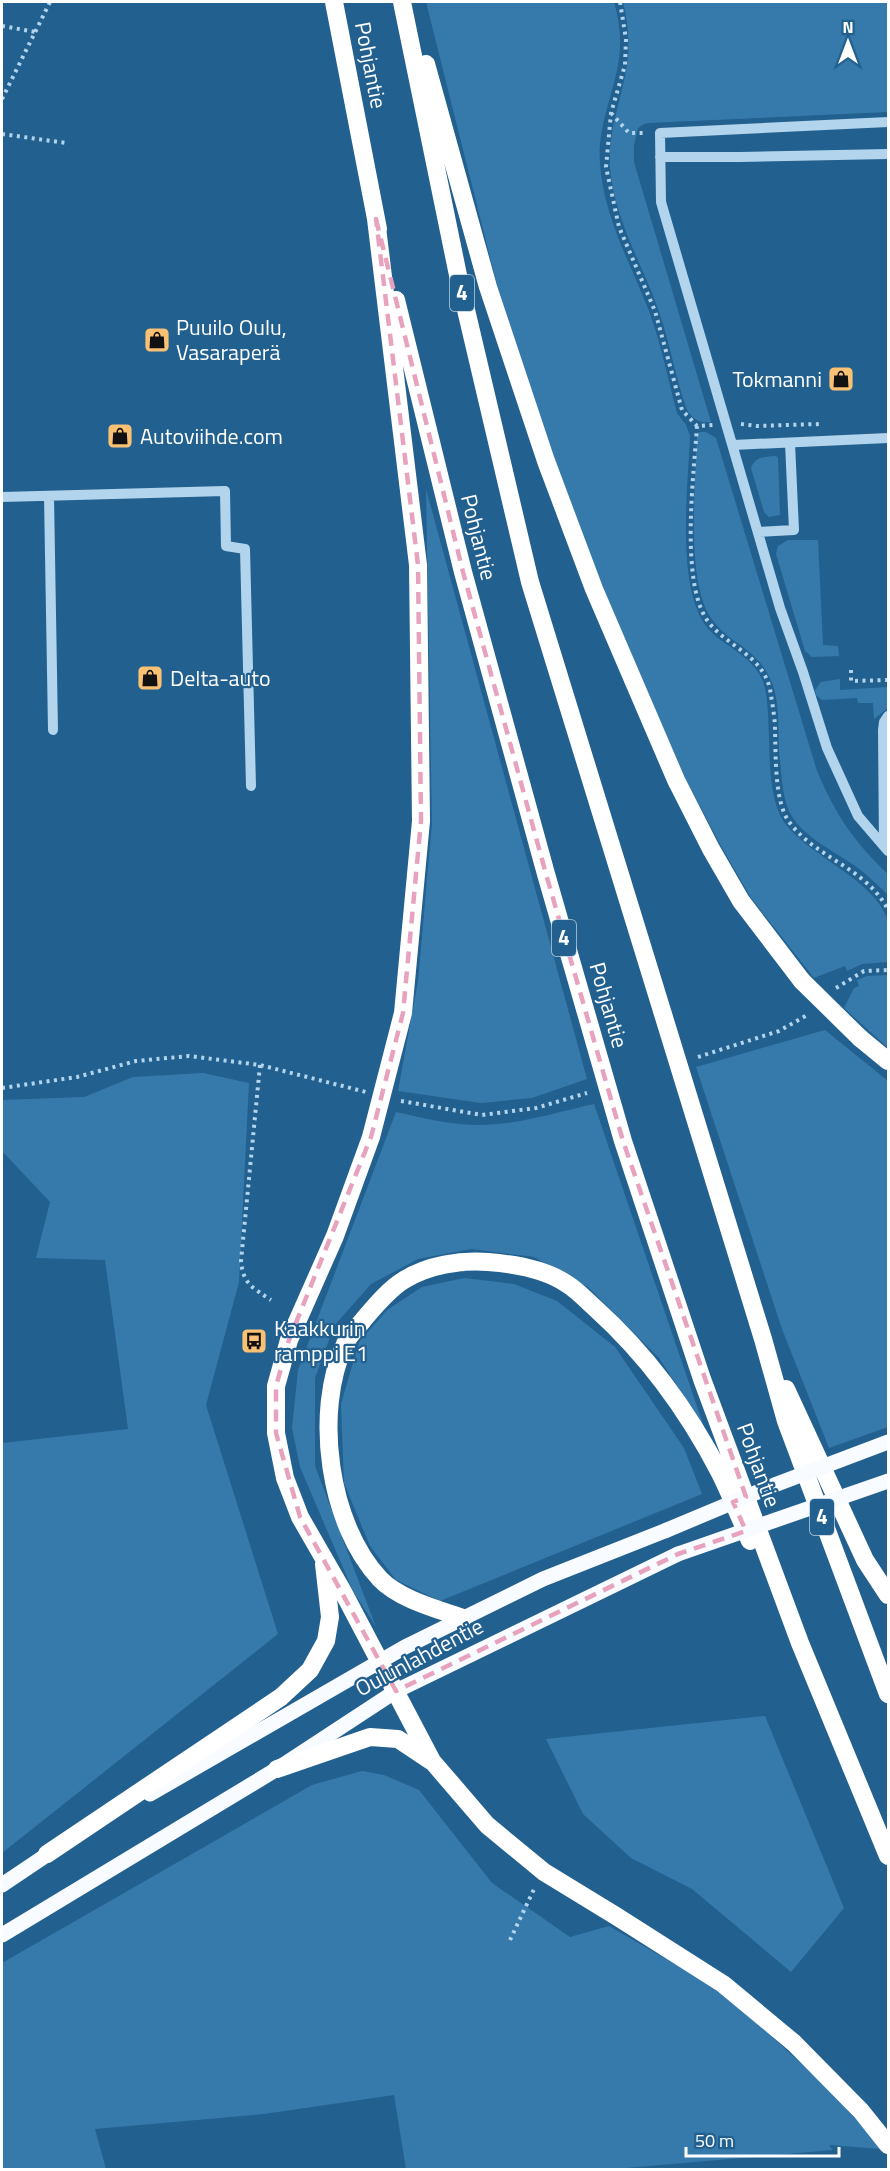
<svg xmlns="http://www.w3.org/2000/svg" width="890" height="2171" font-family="'Titillium Web',sans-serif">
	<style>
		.green { fill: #367aac }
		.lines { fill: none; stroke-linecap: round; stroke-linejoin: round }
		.path { stroke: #b2d4ec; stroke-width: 4; stroke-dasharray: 3 4.5; stroke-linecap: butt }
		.minor { stroke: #b2d4ec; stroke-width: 10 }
		.major { stroke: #f8fbff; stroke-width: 15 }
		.highway { stroke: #fff; stroke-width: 18 }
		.major-bridge { stroke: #f8fbff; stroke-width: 15 }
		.highway-bridge { stroke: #fff; stroke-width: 18 }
		.marked { fill: none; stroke: #e7a3bd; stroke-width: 4.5; stroke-dasharray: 12 8; stroke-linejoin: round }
		.labels { text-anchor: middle; stroke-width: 4.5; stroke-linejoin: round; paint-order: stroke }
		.shield { fill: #22608f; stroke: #bdcfdd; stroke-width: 1.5 }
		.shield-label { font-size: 21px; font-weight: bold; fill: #fff }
		.street-label { font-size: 22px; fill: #fff; stroke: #22608f }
		.poi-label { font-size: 22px; fill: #fff; stroke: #22608f; text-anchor: start }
	</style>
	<rect width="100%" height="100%" fill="#22608f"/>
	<!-- green -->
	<path class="green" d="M426,2H614C620,22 622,44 618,65C612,98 597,129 600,164C604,218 630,262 649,311C661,344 668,379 677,413L686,425L690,436C688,487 677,575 702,620C718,648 757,653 765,688C773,726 763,791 784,822C808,856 876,880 888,921C890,932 888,950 888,962L862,964L847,971L845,966L814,978L751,898L721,846L683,774L602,587L554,458L497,285Z
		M623,2H888V112L649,123L644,124L638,128L634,145V162L711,422C699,423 694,420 687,410C675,377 670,342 658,309C641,261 615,221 610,168C607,132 622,99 627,65C630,44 628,22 623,2Z
		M701,432H706L716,438L817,771C836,815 853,841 888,874V895C878,886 869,876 858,868C836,852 808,840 793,818C782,801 782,779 780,760C777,737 781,705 772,683C757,646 730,646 711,618C685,580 696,480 697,433Z
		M776,456L778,458L780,515L769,517L764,512L751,468C755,456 765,457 776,456Z
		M426,489L587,1079L532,1098L481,1103L398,1091L418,981L432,824Z
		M788,540H818L823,645L838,646L839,656L812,657L805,651L776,554L778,546Z
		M840,679V690L888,687V708L874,719L873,703H858L857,698L822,700L816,695L815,690L821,682Z
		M888,975V1048L844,1008L854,988L859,986L857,980L867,976Z
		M825,1030L888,1081V1427L829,1448L782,1329L696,1067Z
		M203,1073L249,1083L239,1282L206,1405L278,1634L2,1853V1443L128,1429L105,1260L36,1258L50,1202L2,1151V1100L84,1097L133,1077Z
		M594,1104L704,1427L659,1358L588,1287L534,1257L471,1249L418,1259L371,1284L334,1326L315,1378V1466L376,1627L353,1591L300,1467L292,1428L298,1370L396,1112C423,1118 451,1125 479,1125C518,1125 557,1112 594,1104Z
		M464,1278L514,1284L557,1301L615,1347L684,1448L702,1494L440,1601L396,1580L370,1546L344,1483L341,1404L359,1342L387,1310L422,1287Z
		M765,1716L844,1908L791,1972L692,1889L631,1858L583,1814L546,1739Z
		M362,1771L384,1775L419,1790L492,1883L570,1937L609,1926L706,1982L759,2025L829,2089L882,2149L829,2145L833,2150L603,2170L406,2169L394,2095L264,2114L95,2129L106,2169H2V1963L312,1785Z"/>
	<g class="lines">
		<!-- path -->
		<path class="path" d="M620,2L626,39L625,65L611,113L606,167L619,227L655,311L682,410L697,426L713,425
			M2,26L36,32
			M2,99L50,2
			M611,113L629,133H647
			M2,134L66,143
			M741,424L757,426L820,424
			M697,426C694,473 680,581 707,620C725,646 762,654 770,689C772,702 775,717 775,730C776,755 774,803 790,823C817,859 867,868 888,910
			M851,670V681L888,680
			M836,988L864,971L888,970
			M698,1057L779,1031L809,1014
			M260,1065L241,1261C243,1284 253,1288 271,1300
			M2,1088L77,1077L136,1061L189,1056L260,1065L366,1092
			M401,1101L482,1115L536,1108L587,1093
			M510,1940L535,1887"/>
		<!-- minor -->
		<path class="minor" d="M888,122L660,133L661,202L780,608L803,672L827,748L858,816L888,851
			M660,157H740L888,154
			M733,445L888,438
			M49,496L53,730
			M2,497L225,491L226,546L245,549L251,786
			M759,532L794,530L790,443
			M884,846L883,730L884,722L888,716"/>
		<!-- major -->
		<path class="major" d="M150,1794L405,1647L543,1579L667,1530
			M2,1885L57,1848
			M2,1935L277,1769L396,1691L678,1554"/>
		<!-- highway -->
		<path class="highway" d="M334,2L378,229
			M402,2L459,280L530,582L763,1339L786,1421L888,1694
			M426,64L488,287L546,461L594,589L676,780L711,849L741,901L802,981
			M376,219L418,565L421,821L403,1013L371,1137L335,1236L289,1340L276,1386V1433L285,1478L300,1517L342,1590L432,1761L487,1825L544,1872L616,1916L723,1984L794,2043L861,2111L888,2145
			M396,300L463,572L546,874L623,1141L702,1379L800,1643L888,1856
			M860,1038L888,1061
			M786,1389L865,1560L888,1595
			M463,1618C437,1609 399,1599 380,1579C329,1525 313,1412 345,1344C349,1335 358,1327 364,1319C375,1306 389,1289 404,1280C428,1265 460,1260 488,1262C514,1264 545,1269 567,1284C577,1290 586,1300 595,1308C646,1354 689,1413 720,1473C731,1495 740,1518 750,1541
			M277,1769L370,1737L398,1739L431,1761
			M47,1854L281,1697L310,1670L326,1641L330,1617L324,1564"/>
		<!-- major-bridge -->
		<path class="major-bridge" d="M667,1530L777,1484L888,1442
			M678,1554L888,1481"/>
		<!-- highway-bridge -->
		<path class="highway-bridge" d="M802,981L860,1038"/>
	</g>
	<!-- marked area -->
	<path class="marked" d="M376,219L463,572L546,874L623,1141L746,1497L733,1502L746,1531L678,1554L396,1691L300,1517L276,1433V1386L289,1340L371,1137L403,1013L421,821L418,565Z"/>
	<!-- icons -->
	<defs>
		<symbol id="shop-square" viewBox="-11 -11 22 22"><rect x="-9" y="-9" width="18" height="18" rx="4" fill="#f8c174" stroke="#22608f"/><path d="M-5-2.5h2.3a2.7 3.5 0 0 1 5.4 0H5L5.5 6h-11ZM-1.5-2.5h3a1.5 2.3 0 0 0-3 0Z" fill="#111"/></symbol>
		<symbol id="bus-square" viewBox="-11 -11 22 22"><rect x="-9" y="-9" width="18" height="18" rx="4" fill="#f8c174" stroke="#22608f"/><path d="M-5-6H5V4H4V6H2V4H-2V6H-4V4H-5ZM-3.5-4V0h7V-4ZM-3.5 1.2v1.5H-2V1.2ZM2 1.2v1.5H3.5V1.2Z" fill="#111"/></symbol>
	</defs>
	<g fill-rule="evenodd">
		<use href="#shop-square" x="142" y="325" width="30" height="30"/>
		<use href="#shop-square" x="826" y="364" width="30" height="30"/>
		<use href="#shop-square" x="105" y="421" width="30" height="30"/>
		<use href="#shop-square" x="135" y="663" width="30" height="30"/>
		<use href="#bus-square" x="239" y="1326" width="30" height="30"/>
	</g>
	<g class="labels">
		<!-- shield labels -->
		<g class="shield">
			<rect x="450" y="275" width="24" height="36" rx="4.5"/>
			<rect x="552" y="920" width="24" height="36" rx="4.5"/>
			<rect x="810" y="1499" width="24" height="36" rx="4.5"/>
		</g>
		<g class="shield-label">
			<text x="462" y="300">4</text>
			<text x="564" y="945">4</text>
			<text x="822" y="1524">4</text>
		</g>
		<!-- street labels -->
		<g class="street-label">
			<text transform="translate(371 65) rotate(79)" y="8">Pohjantie</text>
			<text transform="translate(479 537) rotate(76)" y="8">Pohjantie</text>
			<text transform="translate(609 1005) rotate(74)" y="8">Pohjantie</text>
			<text transform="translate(759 1465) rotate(70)" y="8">Pohjantie</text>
			<text transform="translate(419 1657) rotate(-28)" y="8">Oulunlahdentie</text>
		</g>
		<!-- poi labels -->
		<g class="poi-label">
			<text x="176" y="335">Puuilo Oulu,<tspan x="176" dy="25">Vasaraperä</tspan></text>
			<text x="822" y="387" text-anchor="end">Tokmanni</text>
			<text x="140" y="444">Autoviihde.com</text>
			<text x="170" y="686">Delta-auto</text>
			<text x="274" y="1336">Kaakkurin<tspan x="274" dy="25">ramppi E1</tspan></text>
		</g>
	</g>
	<!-- border -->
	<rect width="890" height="2171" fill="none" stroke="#ffffff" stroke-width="6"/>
	<!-- north arrow -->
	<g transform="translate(848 42)" stroke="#22608f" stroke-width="4.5" paint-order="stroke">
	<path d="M0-4.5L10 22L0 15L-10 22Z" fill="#ffffff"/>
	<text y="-9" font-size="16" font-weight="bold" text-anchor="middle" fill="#ffffff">N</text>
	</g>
	<!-- scale -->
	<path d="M686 2147v9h153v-9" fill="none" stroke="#ffffff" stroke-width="3"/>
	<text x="695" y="2147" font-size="18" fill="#ffffff" stroke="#22608f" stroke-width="4.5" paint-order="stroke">50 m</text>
</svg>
